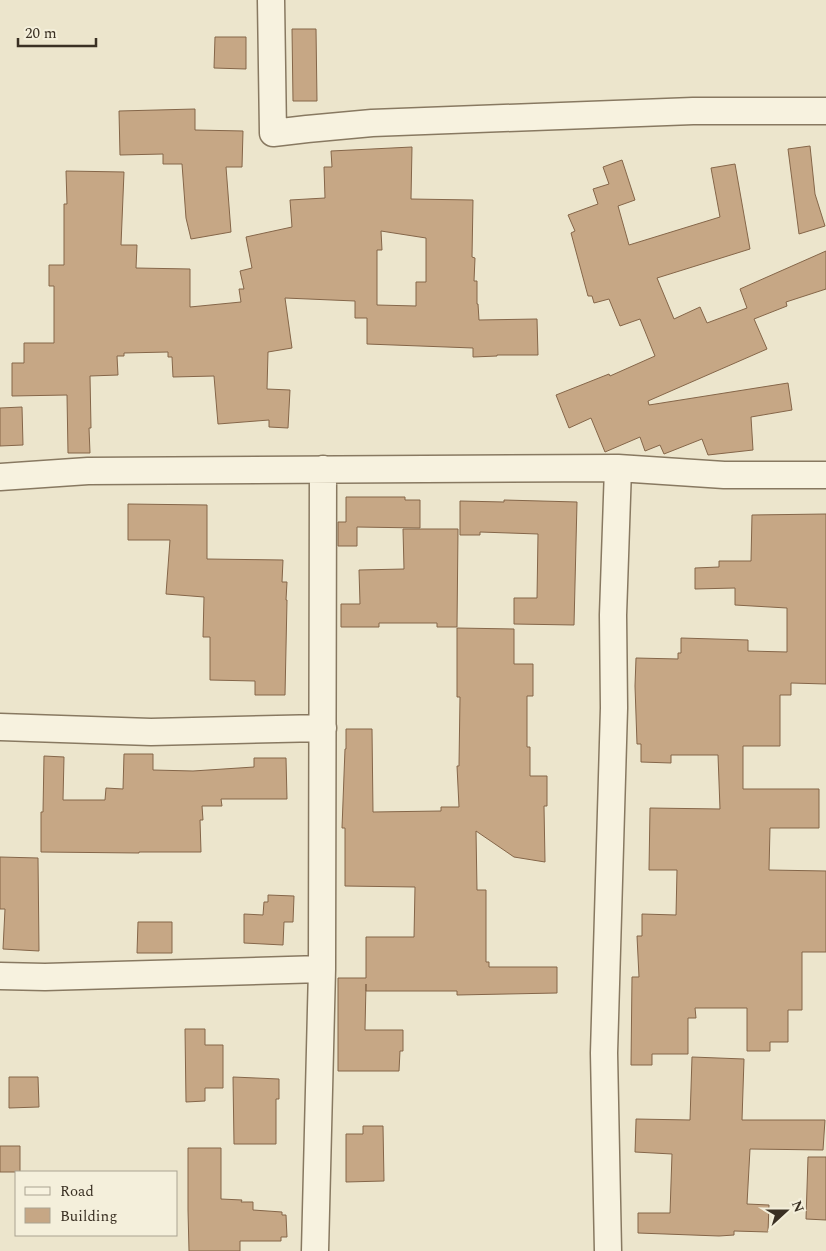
<svg xmlns="http://www.w3.org/2000/svg" width="826" height="1251" font-family="Spectral,serif">
	<style>
		.building { fill: #c6a785; stroke: #856649; fill-rule: evenodd }
		.lines { fill: none; stroke-linecap: round; stroke-linejoin: round }
		.minor-casing { stroke: #887961; stroke-width: 29 }
		.minor { stroke: #f7f2df; stroke-width: 26 }
	</style>
	<rect width="100%" height="100%" fill="#ece5cc"/>
	<!-- building -->
	<path class="building" d="M292,29H316L317,101H293Z
		M215,37H246V69L214,68Z
		M195,109V130L243,131L242,167H226L231,232L191,239L186,218L182,164H163V154L120,155L119,111Z
		M810,146L815,194L825,226L799,234L788,149Z
		M412,147L411,199L473,200L472,257L475,258L474,281H477V304H478L479,320L537,319L538,355H497V356L473,357V348L367,344V318H355V301L285,298L292,348L268,352L267,389L290,390L288,428L269,427V420L218,424L214,376L173,377L172,357H168V352L124,353V356H117L118,375L90,376L91,428H89L90,453H68L67,395L12,396V363H24V343H54V286H49V265H64V204H67L66,171L124,172L121,245H137L136,268L190,269V307L241,302L239,289H244L240,271L252,268L246,237L292,227L290,200L325,198L324,167H332L331,151ZM381,231L426,238V282H416V306L377,305V250H382Z
		M622,160L635,200L618,206L629,245L720,217L711,168L735,164L750,249L657,278L674,319L700,307L707,323L747,308L740,289L826,251V289L786,302L787,306L754,319L767,349L648,401L649,405L788,383L792,410L751,417L753,450L708,455L702,439L664,454L660,445L645,451L640,437L605,452L591,418L569,428L556,395L609,374L610,376L655,356L640,319L620,326L609,299L594,303L592,296H588L571,233L575,231L568,215L598,204L593,189L609,184L603,167Z
		M22,407L23,445L0,446V408Z
		M346,497H405V500H420V528L357,527V546H338V522H346Z
		M504,500L577,502L574,625L514,624V598H537L538,534L480,532V535H460V501L504,502Z
		M128,504L207,505V559L283,560L282,582H287L286,600H287L285,695H255V681L210,680V637H203L204,597L166,594L170,540H128Z
		M826,514V684L791,683V695H780V746H743V789H819V828H770L769,870L826,871V952H802V1010H788V1042H770V1051H747V1008H695L696,1018H688V1054H652V1065H631L632,977H639L637,936H642V914L676,915L677,870H649L650,808L720,809L718,755H671V763L641,762V744H637L635,686L636,658L678,659V653H681V638L748,640V651L787,652V608L735,605V588L695,589V568L719,567V561H751L752,515Z
		M403,529H458L457,627H437V623H379V627H341V604H360L359,570L404,569Z
		M457,628L514,629V664H533V696H527V747H530V776H547V806H544L545,862L514,857L476,831L477,890H486V962H489V967H557V993L457,995V991H366V984L365,1030H403V1051H400L399,1071H338V978H366V937H414L415,887L345,886V828H342L345,749H346V729H372L373,812L441,811V807H459L457,766H459L460,697H457Z
		M124,754H153V770L193,771L254,767V758H286L287,799H221L222,806H202L203,820H200L201,852H139V853L41,852V812H43L44,756L64,757L63,800H105L106,788L123,789Z
		M0,857L38,858L39,951L3,949L5,909H0Z
		M268,895L294,896L293,922H284L283,945L244,943V914L263,915L264,902H268Z
		M138,922H172V953H137Z
		M185,1029H205V1045H223V1088H205V1101L186,1102Z
		M692,1057L744,1059L742,1120H825L823,1150L750,1149L747,1204L769,1205L768,1232L734,1231V1235L719,1236L638,1233V1213H670L672,1154L635,1152L636,1121V1119L690,1120Z
		M9,1077H38L39,1107L9,1108Z
		M233,1077L279,1079V1099H276V1144H234Z
		M363,1126H383L384,1181L346,1182V1134H363Z
		M0,1146H20V1172H0Z
		M188,1148H221V1199L242,1200L241,1202H253V1210L282,1212V1215H286L287,1237H281V1241H240V1251H189L188,1210Z
		M808,1157H826V1220L806,1219Z"/>
	<g class="lines">
		<defs>
			<path id="minor" d="M271,0L273,133L307,129L372,123L693,111H826
				M0,477L88,471L618,468L724,475H826
				M0,727L151,732L323,728
				M0,976L45,977L322,969
				M315,1251L322,969L323,469
				M608,1251L604,1053L614,708L613,615L618,468"/>
		</defs>
		<!-- minor casing -->
		<use href="#minor" class="minor-casing"/>
		<!-- minor -->
		<use href="#minor" class="minor"/>
	</g>
	<!-- legend -->
	<rect x="15" y="1171" width="162" height="65" fill="#f4efdb" stroke="#aaa391"/>
	<rect x="25" y="1187" width="25" height="8" fill="#f7f2df" stroke="#aaa391"/>
	<text x="60" y="1196" font-size="15" fill="#3a3023">Road</text>
	<rect x="25" y="1208" width="25" height="15" fill="#c6a785" stroke="#aaa391"/>
	<text x="60" y="1221" font-size="15" fill="#3a3023">Building</text>
	<!-- north arrow -->
	<g transform="translate(786 1211) rotate(69)" stroke="#f4efdb" stroke-width="4" paint-order="stroke">
	<path d="M0-4L9 19L0 12L-9 19Z" fill="#3a3023"/>
	<text y="-8" font-size="14" font-weight="bold" text-anchor="middle" fill="#3a3023">N</text>
	</g>
	<!-- scale -->
	<path d="M18 38v8h78v-8" fill="none" stroke="#3a3023" stroke-width="2.5"/>
	<text x="25" y="38" font-size="15" fill="#3a3023" stroke="#f4efdb" stroke-width="4" paint-order="stroke">20 m</text>
</svg>
